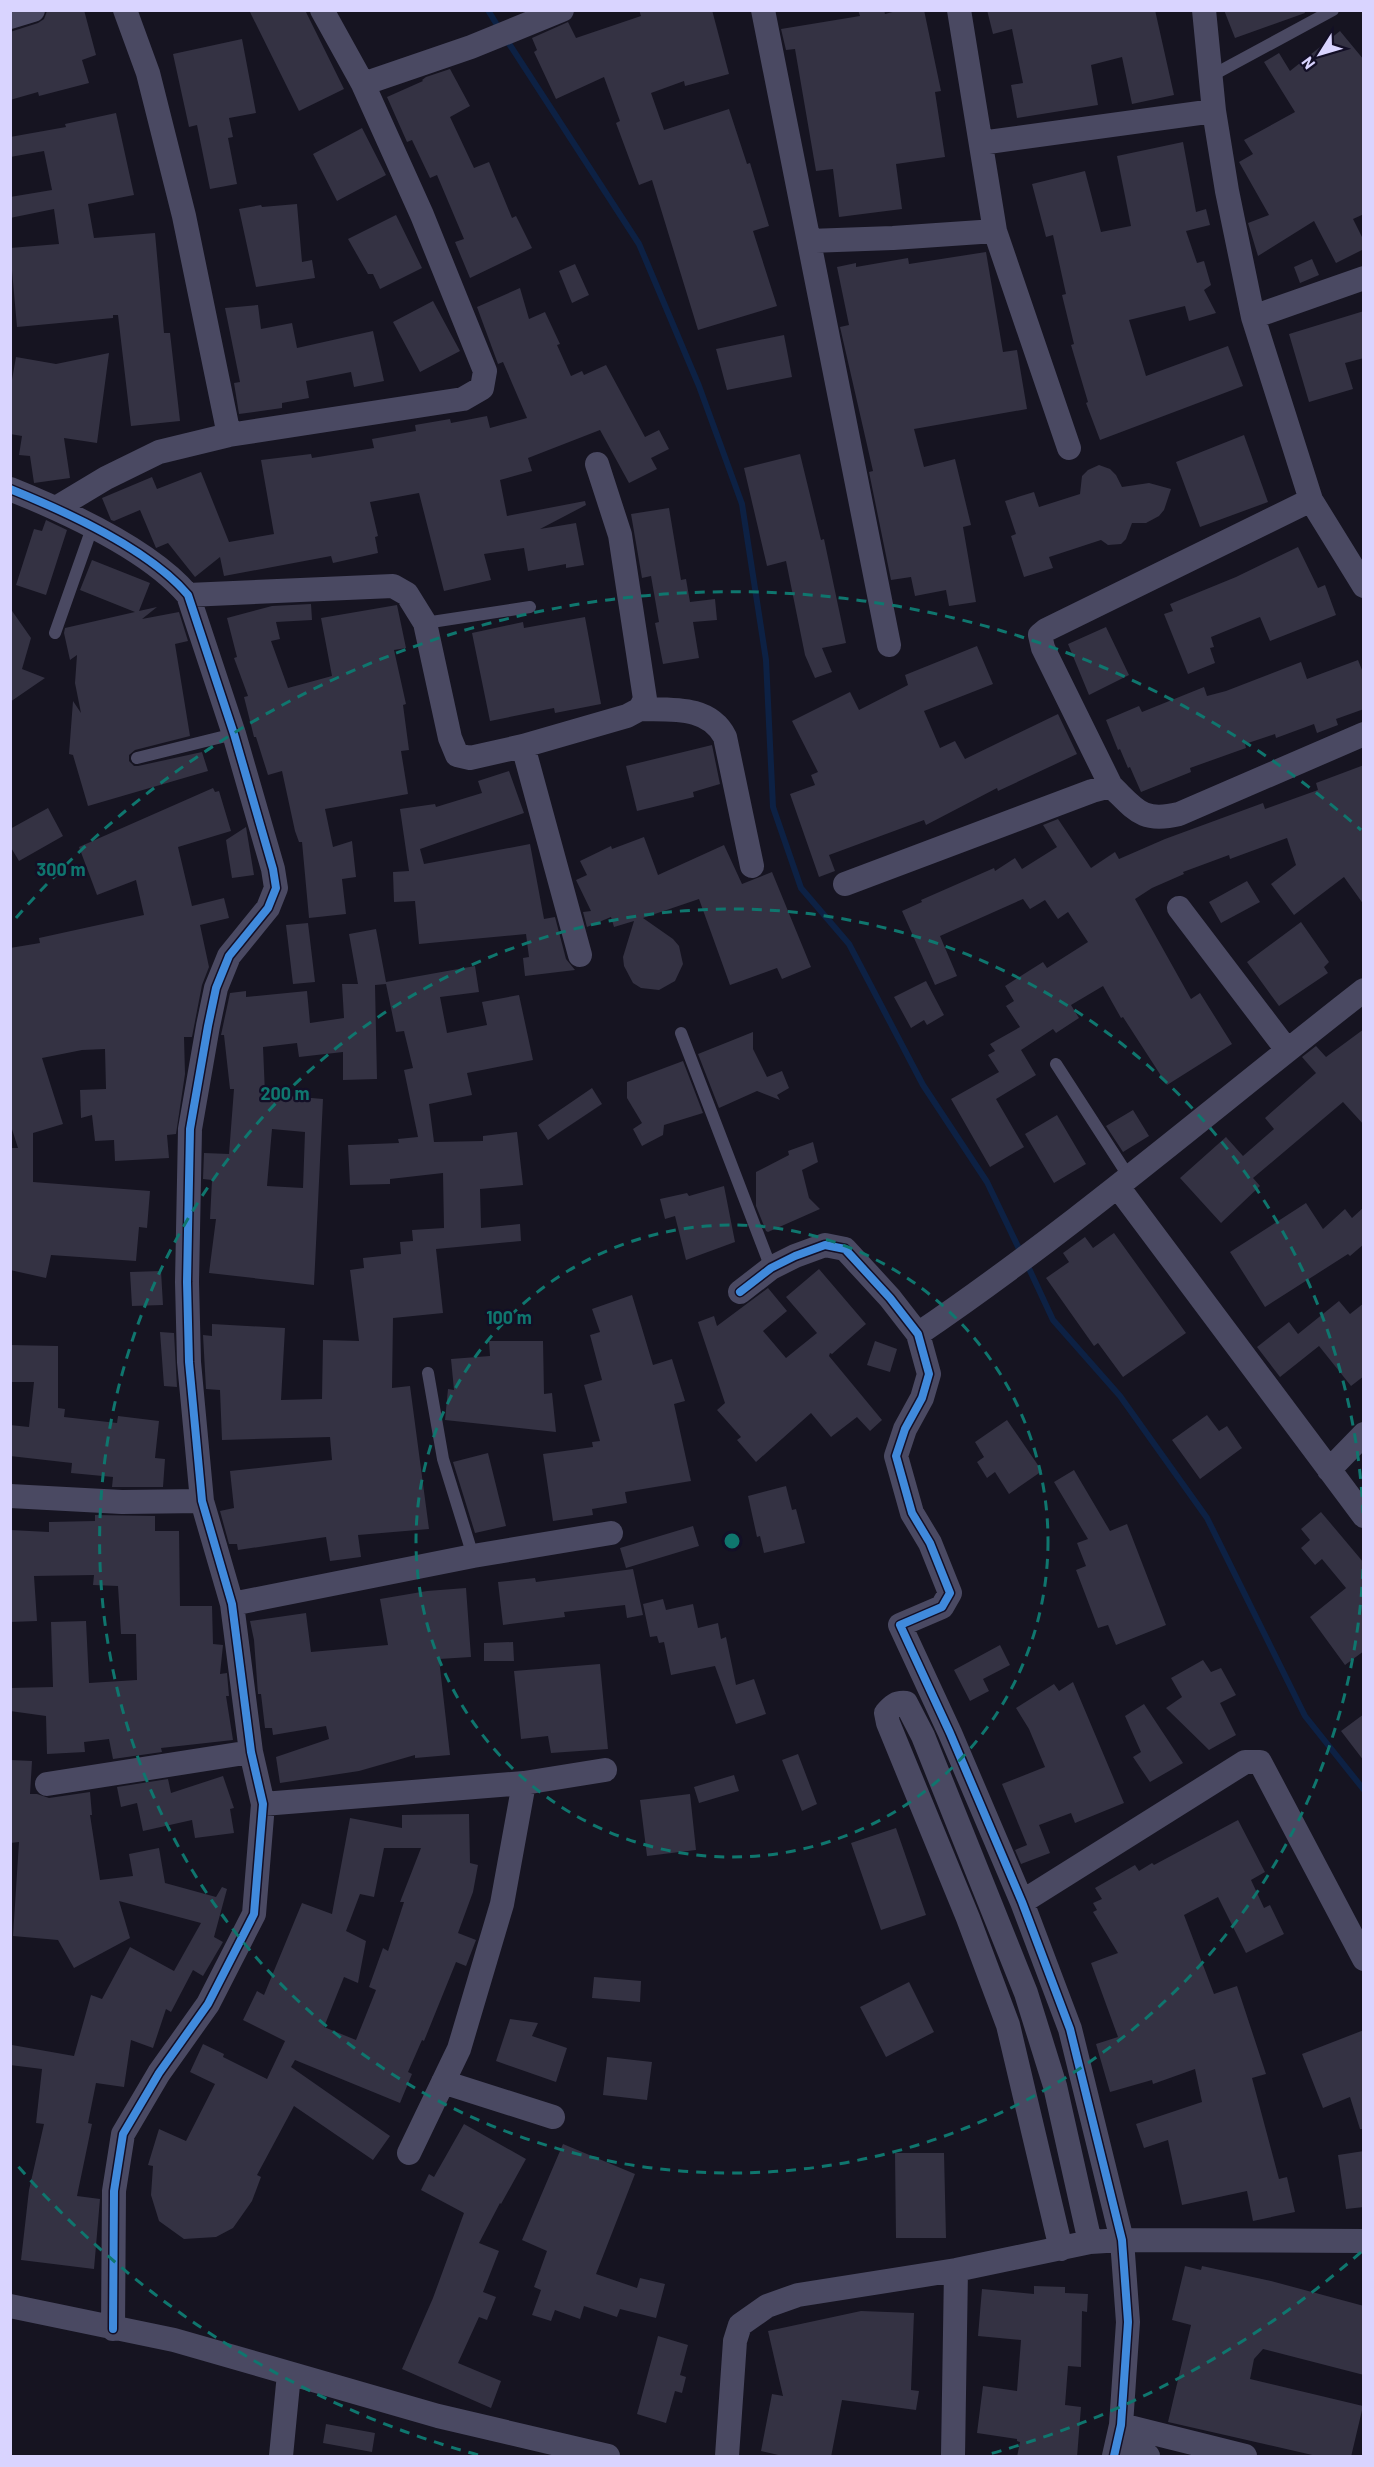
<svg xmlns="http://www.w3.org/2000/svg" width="1374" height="2467" font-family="Barlow,sans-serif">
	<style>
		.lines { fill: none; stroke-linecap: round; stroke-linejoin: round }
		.stream { stroke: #0d2144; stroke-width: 6 }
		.building { fill: #343243; fill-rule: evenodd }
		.service { stroke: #4a4962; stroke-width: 12 }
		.minor { stroke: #4a4962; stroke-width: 24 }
		.cycleway-casing { stroke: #130f26; stroke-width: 11 }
		.cycleway { stroke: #408adc; stroke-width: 8 }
		.ring { fill: none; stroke: #0f766e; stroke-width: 3; stroke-dasharray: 10 8 }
		.centre { fill: #0f766e; stroke: #130f26; stroke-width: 3 }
		.ring-label { font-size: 18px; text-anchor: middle; font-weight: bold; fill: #0f766e; stroke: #130f26; stroke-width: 4.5; stroke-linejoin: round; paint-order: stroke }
	</style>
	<rect width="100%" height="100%" fill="#161421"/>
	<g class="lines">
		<!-- stream -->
		<path class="stream" d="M488,10L500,30
			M506,39L639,244L699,386L742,504L766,660L773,807L801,888L849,944L923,1085L987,1182L1021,1253
			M1026,1262L1053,1320L1120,1396L1207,1518L1305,1716L1364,1790"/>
	</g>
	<!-- building -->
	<path class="building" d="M84,10L96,55L82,60L89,83L39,96L38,92L10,100V32L38,23L44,19L47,11Z
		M249,10H305L344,89L299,111Z
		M639,10H712L729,74L685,86L684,81L651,93L664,130L729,109L747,164L750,163L769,226L753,231L777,306L698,330L652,180L639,185L616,123L620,121L604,77L556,99L534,52L537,50L532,38L568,22L576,38L641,16Z
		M858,10H884L885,14L900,10H924L941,91L935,92L945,157L896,164L902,209L839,217L833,169L816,171L795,49L786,50L781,29L860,16Z
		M987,10H1155L1174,95L1132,104L1122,57L1091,65L1098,105L1017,118L1011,85L1023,83L1012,29L993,34Z
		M1224,10H1304L1305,13L1235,38Z
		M1340,31L1364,60V214L1353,219L1364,241V249L1336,263L1314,221L1258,256L1248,223L1269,215L1239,162L1253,154L1244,140L1295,112L1264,62L1279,53L1290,71Z
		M242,39L256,113L229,118L233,137L228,138L237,184L210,189L197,125L189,127L173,54Z
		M450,69L470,106L450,117L474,168L489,162L512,218L516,216L532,248L470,278L455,242L464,239L437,175L430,178L412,140L407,142L387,97L423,81L422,80L426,77Z
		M116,113L134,195L88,204L94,238L155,233L164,333H170L180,421L131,426L118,315H113V318L17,327L10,248L59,244L54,209L10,218V197L52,190L44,151L10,157V137L66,127L65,124Z
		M362,128L386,175L337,201L313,154Z
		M1183,142L1196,212L1206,209L1210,225L1186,231L1197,263L1204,261L1211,285L1204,290L1216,313L1189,321L1185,306L1129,320L1146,376L1228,346L1243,386L1100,440L1086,403L1088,402L1071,345L1074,344L1062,295L1066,294L1053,235L1046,237L1032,184L1085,171L1101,232L1131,226L1117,156Z
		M297,204L302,262L312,260L315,278L256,287L239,209L261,205L262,207Z
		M396,215L422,268L380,289L373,274H368L348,239Z
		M986,252L1003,352L1017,350L1027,409L914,429L924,467L955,459L971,525L963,527L976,602L949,606L946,590L915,596L911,577L891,580L869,472L873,471L840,327L849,325L837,267L856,263V267L908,258L909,264Z
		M1312,259L1319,275L1300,283L1294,267Z
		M575,264L589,295L572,303L559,271Z
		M520,288L529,319L545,312L560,344L557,345L571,376L582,371L584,375L606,365L645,437L659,430L669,449L651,458L657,469L629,483L600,430L528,458L532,471L500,480L507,516L585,501L586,505L540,529L576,523L584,565L566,568V564L528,571L524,548L484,554L491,580L444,591L419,493L370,502L378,536L375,537L378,553L333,563L331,556L224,576L220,557L195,577L168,543L156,548L140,510L114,521L111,520L102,498L152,477L157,489L201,472L229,542L274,534L261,460L311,454L312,458L374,448L372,439L416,431L415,425L450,419L451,423L487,416L490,428L527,418L503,362L498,364L477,307Z
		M433,301L460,351L420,372L393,322Z
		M258,305L261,329L292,323L297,348L373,331L384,381L354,387L351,372L306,381L309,398L282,403V408L239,414L234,383L240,382L225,308Z
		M1364,311V358L1345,363L1353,389L1309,402L1289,334Z
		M784,335L792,377L727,390L716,349Z
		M109,353L97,443L64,438L70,478L34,483L30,456L19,455L22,436L10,434V391L16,357L56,364Z
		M1244,435L1268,502L1200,527L1176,462Z
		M800,454L821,540L824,539L846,643L822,648L832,672L815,678L805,655L786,561L767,566L744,468Z
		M1099,465L1110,469L1116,475L1122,487L1149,483L1171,489L1164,510L1159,516L1146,523H1132L1126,539L1121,544L1108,545L1101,540L1049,557L1053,568L1024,577L1011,536L1016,534L1005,501L1034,492L1039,507L1080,494L1082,476L1088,470Z
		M669,508L681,580L686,579L690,602L715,599L717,620L693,622L699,658L663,664L655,623L659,622L651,576L642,578L631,514Z
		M46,520L67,530L46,595L16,585L34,529L42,531Z
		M1298,547L1318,588L1325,585L1336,615L1270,641L1260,617L1211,637L1214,647L1210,648L1215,663L1188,674L1164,614L1173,611L1170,604L1236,577Z
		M92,560L150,583L139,611L157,607L142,619L179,612L188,641L175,644L190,736L135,750L129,755V761L134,766H138L202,752L208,771L88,806L73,755L69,754L73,701L81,713L75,683L77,655L70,660L64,633L65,628L135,612L80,590Z
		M311,604L312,620L276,622L280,639L271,641L288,688L332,676L321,618L397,605L406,648L394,650L406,704L403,705L409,750L401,751L408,794L325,809L333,847L352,841L356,877L342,879L346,914L309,918L302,842H299L295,831L282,771L268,775L256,737H254L244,697L248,696L234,658L237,657L227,618L272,606Z
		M10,608L31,638L22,669L45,678L10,702Z
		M585,617L601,704L555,713L554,708L490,721L472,633L523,622L524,628Z
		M1106,627L1129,675L1089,695L1068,644Z
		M977,646L993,684L924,711L940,748L955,741L965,759L1058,714L1077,754L998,791L997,788L926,825L924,820L829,855L835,871L819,877L790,794L815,785L811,775L818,772L792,721L850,692L859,710L908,685L905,675Z
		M1358,660L1364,675V709L1336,719L1338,725L1317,733L1314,724L1276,738L1275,734L1245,744L1246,748L1190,768L1191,772L1141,792L1130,767L1128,768L1120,749L1118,750L1106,720L1139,706L1142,712L1204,687L1207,696L1226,691L1301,662L1307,679Z
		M712,745L720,784L693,792L694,797L637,811L626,766Z
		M1364,765V905L1344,877L1294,915L1271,884L1296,865L1287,838L1230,859L1229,855L1183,872L1184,874L1152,888L1135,899L1191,999L1200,993L1232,1044L1167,1085L1123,1017L1121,1018L1103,986L1071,1005L1079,1018L1056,1033L1053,1029L1021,1050L1036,1075L996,1099L1024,1147L990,1167L951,1099L999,1072L988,1055L995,1051L990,1044L1020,1027L1006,1006L1014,1001L1005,986L1043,962L1047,968L1088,942L1068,912L1058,919L1045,900L1030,909L1023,899L940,936L957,976L935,985L902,911L922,902L921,900L994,868L995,871L1015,858L1022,869L1057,847L1043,825L1058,819L1091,868L1115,852L1119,859L1165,839L1263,803L1265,809L1318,790L1316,783Z
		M509,771L524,813L420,849L424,864L530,844L544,919L555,917L566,959L575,970L525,976L523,958L529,957L526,934L419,944L415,901L394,902L393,872L409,871L400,809L435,804L436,807L482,793L478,781Z
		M213,788L215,792L219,791L231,831L178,847L192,906L224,898L229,918L200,925L209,967L202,985L192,1037H184L185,1074L176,1134L167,1135L169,1158L115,1161L114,1140L95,1141L92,1115L81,1118L80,1090L106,1089L105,1049L82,1050L42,1058L63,1124L33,1133V1182L150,1191L147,1228L139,1227L136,1261L51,1255L46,1278L10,1270V1148H18L10,1123V948L40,943L39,938L144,915L136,880L97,895L79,847Z
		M48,808L63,836L19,861L10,846V829Z
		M246,827L254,875L232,878L226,840Z
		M644,837L658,875L724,845L742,884L772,872L811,967L782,979L777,968L730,985L699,899L643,918L673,939L679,946L683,964L675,981L659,990L641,988L633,983L624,966L623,957L634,921L614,927L611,917L587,927L583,912L591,911L576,880L587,875L580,861L611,846L612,849Z
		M1247,881L1260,902L1221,923L1209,902Z
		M1301,922L1329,962L1324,967L1328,973L1279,1006L1247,962Z
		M308,923L315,982L293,984L286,925Z
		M376,929L386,982L475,966L479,992L440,997L447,1033L487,1025L482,1002L519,995L533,1060L467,1073L472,1095L429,1104L434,1142L483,1141V1136L517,1132L523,1185L480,1189L481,1228L520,1224L521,1241L436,1249L443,1313L393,1318L392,1388L410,1386L429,1529L358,1535L361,1557L330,1561L326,1537L238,1550L237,1544H229L220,1511L234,1508L230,1471L332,1460L330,1437L222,1440L220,1390L206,1389L203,1335L212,1336V1324L285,1328L281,1400L322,1399L323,1340L359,1341L350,1270L364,1268L363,1258L401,1254L400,1242L413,1241L412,1230L444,1228L443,1173L390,1179V1184L350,1185L348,1145L399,1143L398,1139L418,1137L404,1070L413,1068L404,1031L396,1032L386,984L375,985L377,1079L343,1080V1052L299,1057L297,1043L263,1047L265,1094L323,1099L314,1285L209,1273L216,1219H210L212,1180L203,1179L204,1153L229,1154L234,1089H230L224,1035H221L230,993L246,991V997L307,991L310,1023L344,1018L342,984H358L349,934ZM272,1129L305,1132L303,1188L267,1186Z
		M926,981L944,1015L927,1025L924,1020L911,1028L894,997Z
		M1364,1029V1125L1343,1102L1253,1178L1260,1186L1221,1223L1180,1178L1226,1137L1243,1156L1274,1129L1265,1118L1316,1073L1302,1057L1316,1046L1326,1057Z
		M753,1032V1049L767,1077L782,1071L789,1088L777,1095L780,1100L757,1091L719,1108L698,1054Z
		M683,1061L703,1113L664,1125L663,1135L642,1146L633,1129L642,1123L627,1098V1082Z
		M592,1088L602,1104L548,1140L538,1125Z
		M1133,1110L1149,1136L1123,1152L1106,1126Z
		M1057,1115L1086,1164L1054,1183L1025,1134Z
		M813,1142L818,1162L802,1170L809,1198L820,1209L768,1232L766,1231L756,1206V1172L789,1155L788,1151Z
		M724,1186L735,1242L686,1260L675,1216L665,1219L660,1199L687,1193L689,1196Z
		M1306,1203L1323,1229L1345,1209L1352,1218L1364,1207V1244L1350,1256L1348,1254L1265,1307L1230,1252Z
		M1114,1233L1186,1333L1123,1377L1098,1343L1094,1346L1046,1278L1069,1262L1063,1253L1085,1237L1093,1248Z
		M819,1269L866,1324L832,1354L830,1353L829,1356L882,1420L870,1431L857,1417L831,1437L811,1413L756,1462L737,1440L741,1437L717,1410L725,1403L698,1322L714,1316L717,1326L768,1288L787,1311L763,1331L786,1358L817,1333L786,1297Z
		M161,1271L163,1305L132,1306L130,1272Z
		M632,1295L653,1365L672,1359L685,1401L674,1404L691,1481L625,1492L627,1503L592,1509L593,1515L553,1521L543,1454L593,1447L592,1442L600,1441L584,1385L602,1380L590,1335L600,1332L592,1309Z
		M1339,1301L1350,1314L1364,1303V1376L1351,1386L1319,1346L1280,1377L1257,1347L1289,1322L1298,1334Z
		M160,1332L174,1333L177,1387L164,1386Z
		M489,1341H543L544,1394L552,1393L556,1432L445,1420L448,1389L454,1390L451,1359L490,1356Z
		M875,1341L897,1349L890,1372L867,1365Z
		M10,1345L58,1346V1408L65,1409L64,1417L117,1423L118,1416L159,1421L155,1458L165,1459L163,1487H112L113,1477L71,1473L72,1463L10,1456V1425L29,1427L34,1382H10Z
		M1207,1415L1219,1431L1227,1426L1242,1448L1200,1479L1172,1440Z
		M1007,1420L1042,1471L1009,1494L995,1472L987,1478L977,1462L984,1457L975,1442Z
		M488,1453L506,1526L475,1533L453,1462Z
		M1074,1470L1110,1531L1127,1524L1166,1625L1116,1645L1108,1625L1098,1628L1076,1570L1086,1566L1077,1543L1088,1539L1054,1482Z
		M786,1486L792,1510L796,1509L805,1543L764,1553L760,1536L757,1537L748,1496Z
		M1321,1512L1364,1563V1651L1345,1665L1310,1617L1346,1588L1322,1559L1315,1565L1301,1548L1310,1540L1301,1529Z
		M95,1515L155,1516V1531H179L180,1606H212L213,1644L223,1645L220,1674L227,1673L229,1696H226L233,1740L161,1748L162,1752L113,1759L109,1739L84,1742L85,1752L47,1754L46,1716L10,1711V1688L53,1687L51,1622L86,1621L89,1683L137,1680L136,1634H121L118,1586L93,1585L94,1575L34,1576L37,1621L10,1622V1530L49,1532V1522L95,1521Z
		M693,1526L699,1546L626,1568L620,1548Z
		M633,1569L643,1615L627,1618L625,1605L564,1612L565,1617L503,1625L498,1582L535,1578L536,1582Z
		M466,1588L471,1657L439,1659L450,1755L415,1758V1755L359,1771L280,1783L276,1757L329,1739L326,1726L273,1735L272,1728H265L261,1694H258L254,1640L250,1621L306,1613L311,1652L388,1645L380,1599L427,1591Z
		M663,1599L666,1610L693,1604L698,1628L718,1623L721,1639L726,1637L736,1685L754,1679L766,1714L736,1724L715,1666L671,1675L664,1642L659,1643L657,1636L650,1637L643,1604Z
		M513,1642L514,1661H484V1643Z
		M1000,1645L1010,1665L983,1679L989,1691L970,1701L954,1670Z
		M1203,1660L1211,1672L1221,1668L1236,1695L1220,1703L1236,1735L1209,1750L1166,1708L1182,1697L1171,1678Z
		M600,1664L608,1749L551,1753L548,1736L521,1739L514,1671Z
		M1073,1682L1124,1803L1075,1823L1071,1813L1039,1825L1050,1853L1021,1864L1015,1850L1027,1845L1002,1784L1045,1767L1029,1729L1016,1708L1054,1684L1059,1691Z
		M1144,1704L1183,1763L1150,1782L1133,1757L1141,1752L1125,1716Z
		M1364,1714V1761L1341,1731Z
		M798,1754L817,1804L802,1811L782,1760Z
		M10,1760L32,1761L30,1794H37L49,1798L90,1792L92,1815H90L100,1880L133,1876L129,1854L159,1848L165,1883L216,1897L222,1887L227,1889L214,1937L223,1942L203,1976L193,1970L171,2012L166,2009L153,2048L131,2040L124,2087L96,2083L88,2123L92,2124L77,2196L100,2199L94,2269L21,2260L29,2190L44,2124L36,2123L42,2069L10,2065L12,2045L74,2056L91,1995L102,1999L130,1947L174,1971L201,1923L119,1901L130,1938L74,1968L58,1940L13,1936L19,1842L10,1843Z
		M734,1775L739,1791L699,1803L694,1787Z
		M223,1776L234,1808L230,1809L234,1833L195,1838L192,1820L143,1831L137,1803L121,1807L117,1787L168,1779L171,1793Z
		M690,1794L696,1850L647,1856L640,1800Z
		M469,1814L470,1863L478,1865L473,1892L458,1933L476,1940L466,1966L456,1962L424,2041L422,2040L408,2072L412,2074L400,2103L295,2060L291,2067L390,2136L373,2160L294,2106L257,2175L261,2177L252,2201L233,2228L216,2237L184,2239L159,2221L151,2195L153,2166L148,2165L159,2129L186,2141L215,2084L190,2072L203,2044L224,2054L223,2057L267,2079L285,2041L243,2020L257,1991L264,1995L302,1903L332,1914L350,1818L402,1828V1815ZM384,1848H421L400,1902H404L388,1951L383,1948L369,1987L376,1990L356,2040L324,2027L344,1977L358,1983L366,1941L346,1931L360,1894L374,1897Z
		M1238,1820L1265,1872L1251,1880L1264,1908L1270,1905L1284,1934L1246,1953L1218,1897L1184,1915L1214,1994L1237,1986L1266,2074L1252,2078L1279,2179L1287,2177L1295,2212L1253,2221L1247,2191L1182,2205L1168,2140L1144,2148L1136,2124L1202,2102L1195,2069L1153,2084L1152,2080L1110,2092L1096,2044L1118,2037L1091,1963L1118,1953L1093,1912L1097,1910L1093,1903L1102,1899L1095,1888L1135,1865L1139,1871L1152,1863L1154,1865Z
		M896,1828L926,1915L881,1930L851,1843Z
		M594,1977L641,1981L640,2002L592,1998Z
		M909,1982L934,2032L886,2057L860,2007Z
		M510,2019L538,2023L532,2036L567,2048L556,2082L496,2061Z
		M1364,2030V2129H1360L1350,2097L1323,2108L1302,2054Z
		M607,2057L652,2062L647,2100L603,2095Z
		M464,2124L526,2159L501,2204L500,2203L479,2243L499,2251L483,2292L496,2297L487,2320L479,2317L458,2363L501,2381L491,2408L402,2369L433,2298L464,2213L421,2190L429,2174L434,2177Z
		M563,2144L635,2174L596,2274L637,2288L640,2278L665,2284L656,2318L620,2309L617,2317L584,2306L580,2319L555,2310L551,2321L532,2315L541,2290L534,2287L547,2251L522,2240Z
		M1364,2151V2207L1346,2209L1338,2155Z
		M895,2153H944L946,2238H896Z
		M1185,2266L1201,2270L1202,2266L1271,2281L1364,2306V2375L1263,2349L1254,2359L1250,2379L1363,2406L1351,2457H1321L1168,2422L1191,2325L1172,2320Z
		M1034,2286L1065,2287V2293L1088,2294L1087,2312L1082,2311L1081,2367L1068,2366L1065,2405L1081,2407L1077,2457H1017L1020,2442L1017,2441V2439L977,2433L983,2386L1017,2391L1021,2340L978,2336L982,2289L1034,2294Z
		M861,2311L914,2313L911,2390L919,2391L916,2410L842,2400L831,2457H787L761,2451L772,2394L783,2396L768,2331Z
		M658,2336L688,2345L680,2375L686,2377L682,2393L675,2391L666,2423L637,2414Z
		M326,2424L375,2433L372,2452L323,2443Z"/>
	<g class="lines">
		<!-- service -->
		<path class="service" d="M1211,76L1333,10
			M425,623L530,607
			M55,633L92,528
			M137,758L234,734
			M681,1033L771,1268
			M1056,1064L1129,1177
			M428,1373L443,1459L473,1556"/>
		<!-- minor -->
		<path class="minor" d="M125,10L148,73L184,216L229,435
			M763,10L889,645
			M959,10L995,231L1069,448
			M1204,10L1214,111L1227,191L1253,317L1311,500L1364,586
			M10,17L33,10
			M363,84L471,47L562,10
			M981,143L1214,111
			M809,241L893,238L995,231
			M1253,317L1364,278
			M10,489C67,512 149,549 188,595L234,734L273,869L276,888L268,908L229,956L216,988L208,1026L190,1129L187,1282L189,1362L202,1501L232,1604L251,1752L263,1804L254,1914L208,2004L159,2073L123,2134L114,2191L113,2329
			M56,508L106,478L159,452L229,435L463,399L482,388L485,371L422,215L363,84L322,10
			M188,595L393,586L407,594L425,623L450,738L457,755L470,758L523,746L627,716L640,709L645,699L620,535L597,464
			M640,709C671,710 709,705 725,737L752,866
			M523,746L580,955
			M1111,786L1043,648L1040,635L1046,630L1311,500
			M845,884L1092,791L1111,786C1136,810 1142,823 1179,814L1364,734
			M1179,908L1287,1050
			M1118,1187L1364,1516
			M740,1292L771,1268L795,1256L825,1245L845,1249L890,1298L918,1334L929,1374L922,1398L905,1429L896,1456L912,1513L930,1543L950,1593L942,1607L900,1625L950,1733L1022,1902L1070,2029L1122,2240L1128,2322L1121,2425L1114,2456
			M918,1334C1074,1228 1215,1106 1364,990
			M1329,1470L1364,1434
			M10,1496L122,1502L202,1501
			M232,1604L473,1556L611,1533
			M47,1784L251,1752
			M263,1804L524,1783L605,1770
			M1022,1902L1245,1762H1260L1364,1959
			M443,2082L553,2117
			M409,2153L459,2049L502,1904L524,1783
			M1061,2249L1008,2025L968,1918L888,1723L886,1713C892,1706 896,1702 906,1703L923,1736L1026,1993L1055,2086L1090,2242
			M10,2306L174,2340L438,2416L608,2456
			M1121,2425L1245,2456
			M1116,2449L1148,2456
			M281,2456L289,2374
			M727,2456L735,2341L740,2325L767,2306L798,2295L956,2270L1090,2242L1122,2240L1364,2241
			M953,2456L956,2270"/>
		<defs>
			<path id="cycleway" d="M10,489C67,512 149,549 188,595L234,734L273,869L276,888L268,908L229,956L216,988L208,1026L190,1129L187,1282L189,1362L202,1501L232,1604L251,1752L263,1804L254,1914L208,2004L159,2073L123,2134L114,2191L113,2329
				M740,1292L771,1268L795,1256L825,1245L845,1249L890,1298L918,1334L929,1374L922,1398L905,1429L896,1456L912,1513L930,1543L950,1593L942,1607L900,1625L950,1733L1022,1902L1070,2029L1122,2240L1128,2322L1121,2425L1114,2456"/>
		</defs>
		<!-- cycleway casing -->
		<use href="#cycleway" class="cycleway-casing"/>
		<!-- cycleway -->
		<use href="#cycleway" class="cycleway"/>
	</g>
	<!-- distance rings -->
	<g class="ring">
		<circle cx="732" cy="1541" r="316"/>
		<path d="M1363 1569A632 632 0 1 1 1363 1513"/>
		<path d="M1361 2252A949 949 0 0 1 986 2455M478 2455A949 949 0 0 1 16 2164M16 918A949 949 0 0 1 1361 830"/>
	</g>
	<circle cx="732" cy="1541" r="9" class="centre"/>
	<g class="ring-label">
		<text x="61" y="876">300 m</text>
		<text x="285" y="1100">200 m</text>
		<text x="509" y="1324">100 m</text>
	</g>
	<!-- border -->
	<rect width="1374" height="2467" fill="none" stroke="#d9d4ff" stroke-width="24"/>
	<!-- north arrow -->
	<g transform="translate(1320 54) rotate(233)" stroke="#130f26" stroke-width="4.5" paint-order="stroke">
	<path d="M0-4.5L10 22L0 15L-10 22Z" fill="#d9d4ff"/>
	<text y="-9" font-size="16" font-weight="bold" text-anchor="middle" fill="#d9d4ff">N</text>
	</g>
</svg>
